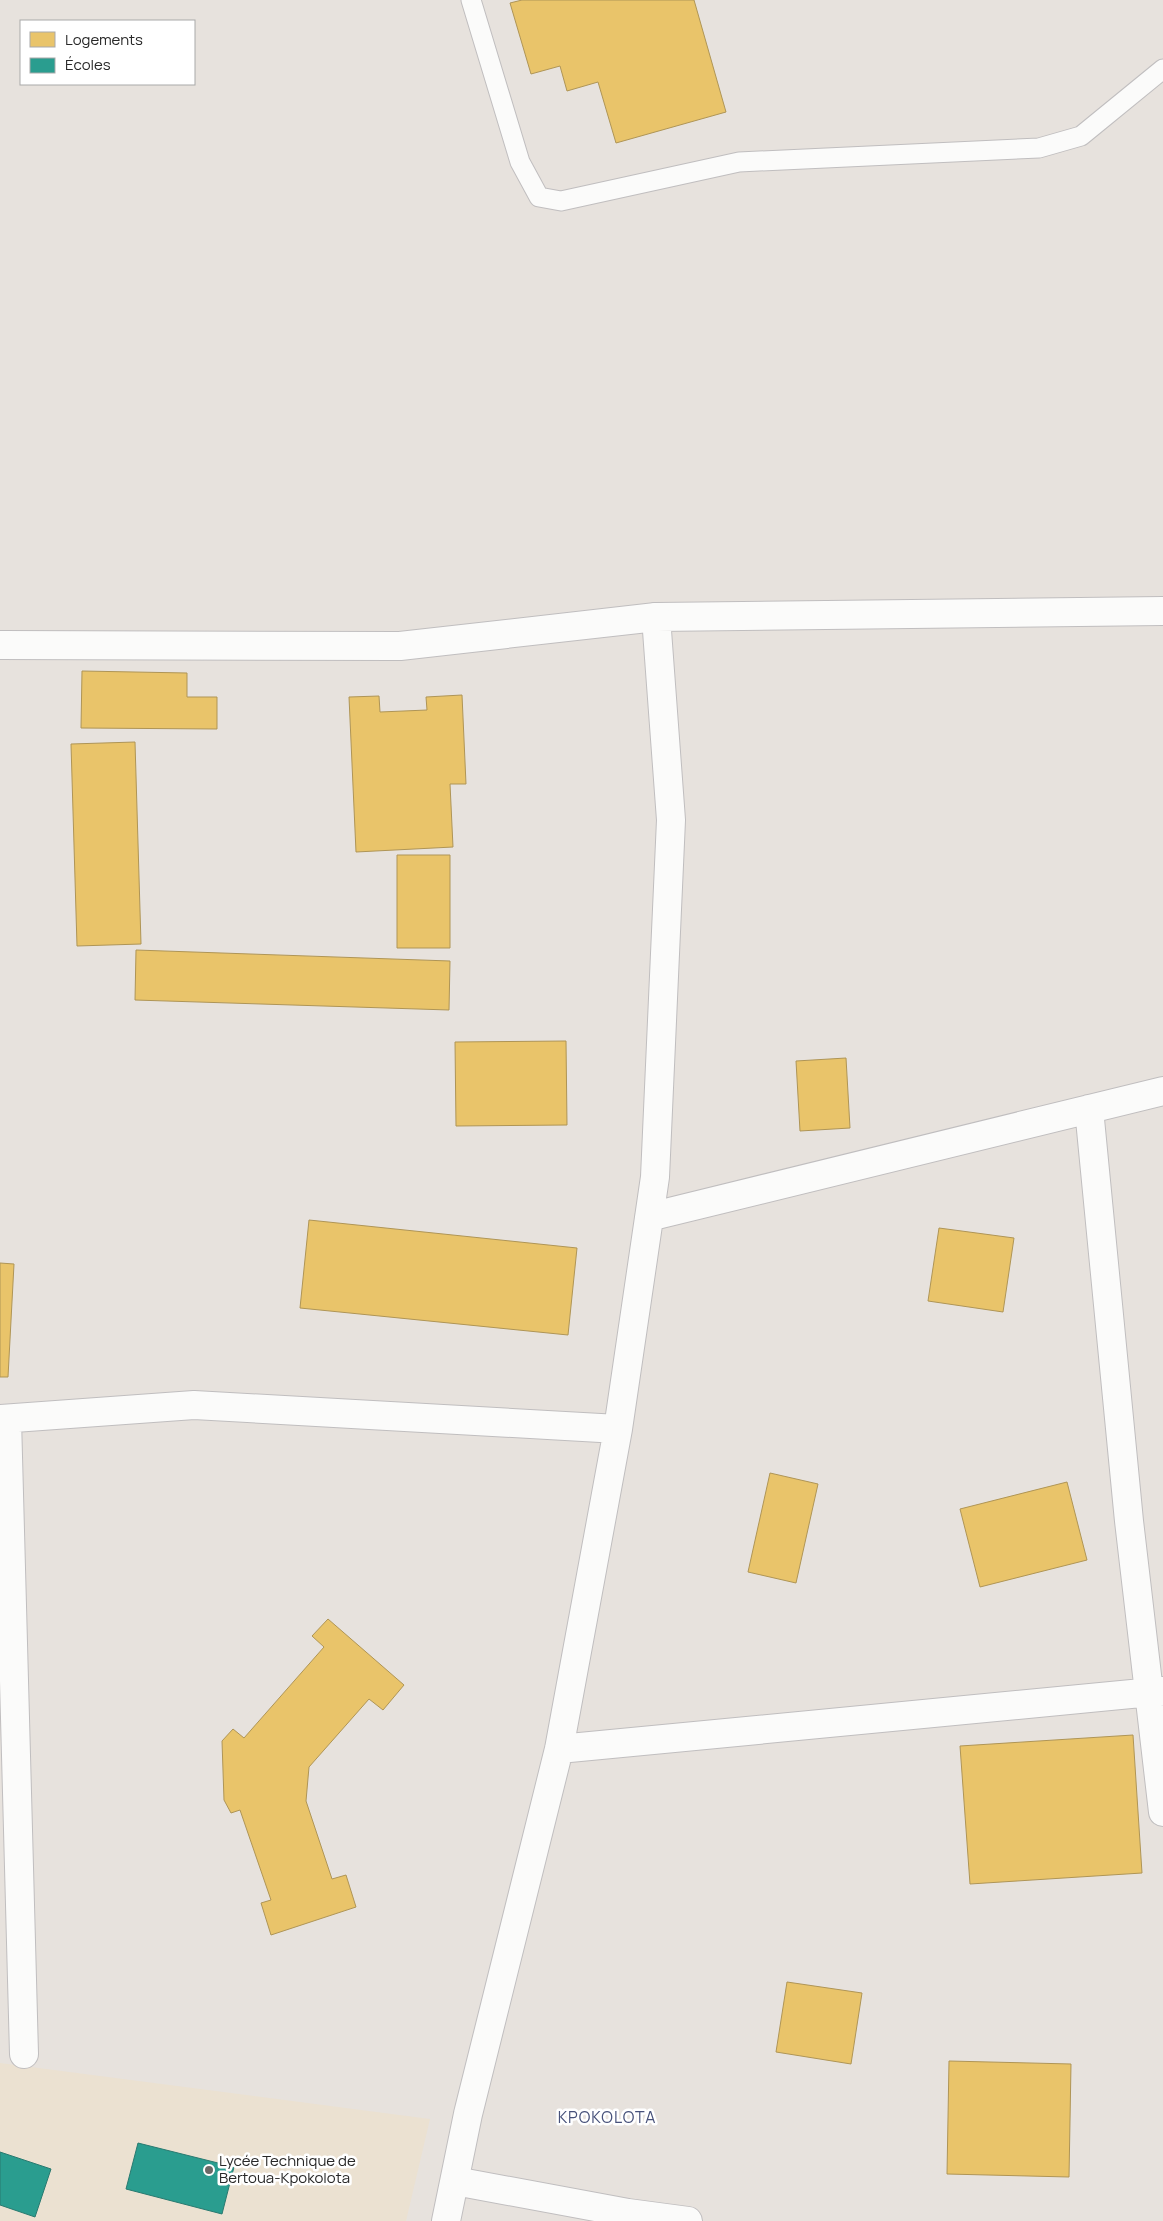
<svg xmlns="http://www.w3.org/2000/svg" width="1163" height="2221" font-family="Manrope,sans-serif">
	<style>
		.education { fill: #ebe1d1 }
		.homes { fill: #e9c46a; stroke: #af9556 }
		.schools { fill: #2a9d8f; stroke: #297a70 }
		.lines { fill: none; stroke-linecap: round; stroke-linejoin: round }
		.service-casing { stroke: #c0bebf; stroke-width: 21 }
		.minor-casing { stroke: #c0bebf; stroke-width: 30 }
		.tertiary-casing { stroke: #c0bebf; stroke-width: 30 }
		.service { stroke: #fbfbfa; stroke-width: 19 }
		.minor { stroke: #fbfbfa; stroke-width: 28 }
		.tertiary { stroke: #fbfbfa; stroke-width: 28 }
		.poi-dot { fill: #6b6967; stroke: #fff; stroke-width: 2 }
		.labels { text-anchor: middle; stroke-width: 5; stroke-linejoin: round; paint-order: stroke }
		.poi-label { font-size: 15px; fill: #282828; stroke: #fff; text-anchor: start }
		.neighbourhood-label { font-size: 16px; letter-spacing: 1px; fill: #47517a; stroke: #fff }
	</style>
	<rect width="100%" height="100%" fill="#e7e2dd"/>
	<!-- education -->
	<path class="education" d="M0,2063L430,2119L406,2221H0Z"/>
	<!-- homes -->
	<path class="homes" d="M522,0H694L726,112L616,143L598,82L567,91L560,66L531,74L510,3Z
		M82,671L187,673V697H217V729L81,728Z
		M462,695L466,784H450L453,847L356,852L349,697L379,696L380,712L427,710L426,697Z
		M135,742L141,944L77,946L71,744Z
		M397,855H450V948H397Z
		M136,950L450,961L449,1010L135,1000Z
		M566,1041L567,1125L456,1126L455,1042Z
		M846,1058L850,1128L800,1131L796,1061Z
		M309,1220L577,1248L568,1335L300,1308Z
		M939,1228L1014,1238L1003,1312L928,1301Z
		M0,1263L14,1264L8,1377H0Z
		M770,1473L818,1484L796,1583L748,1572Z
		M1067,1482L1087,1560L980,1587L960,1509Z
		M328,1619L404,1685L383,1710L369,1699L309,1767L306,1801L332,1879L346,1875L356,1907L271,1935L261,1903L271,1900L240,1810L231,1813L224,1800L222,1741L233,1729L244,1738L324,1647L312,1636Z
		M1133,1735L1142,1873L970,1884L960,1746Z
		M787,1982L862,1993L851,2064L776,2052Z
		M949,2061L1071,2064L1069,2177L947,2174Z"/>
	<!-- schools -->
	<path class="schools" d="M138,2143L234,2167L222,2214L126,2189Z
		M0,2152L51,2169L35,2217L0,2205Z"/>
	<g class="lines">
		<defs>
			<path id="service" d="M471,0L520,162L539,197L561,201L739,162L1039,148L1081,136L1163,69"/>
			<path id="minor" d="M1089,1109L1129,1521L1163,1812
				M649,1217L1163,1091
				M0,1419L194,1405L618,1429
				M7,1419L24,2054
				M559,1749L1163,1691
				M455,2181L628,2213L688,2221
				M446,2221L468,2114L559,1749L618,1429L655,1177L671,820L656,617L1163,611"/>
			<path id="tertiary" d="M0,645L400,646L656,617"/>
		</defs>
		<!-- service casing -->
		<use href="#service" class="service-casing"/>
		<!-- minor casing -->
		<use href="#minor" class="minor-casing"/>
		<!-- tertiary casing -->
		<use href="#tertiary" class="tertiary-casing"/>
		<!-- service -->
		<use href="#service" class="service"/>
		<!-- minor -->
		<use href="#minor" class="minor"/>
		<!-- tertiary -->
		<use href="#tertiary" class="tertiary"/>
	</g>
	<!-- markers -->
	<circle class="poi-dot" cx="209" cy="2170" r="5"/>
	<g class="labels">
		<!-- poi labels -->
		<g class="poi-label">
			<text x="219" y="2166">Lycée Technique de<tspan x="219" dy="17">Bertoua-Kpokolota</tspan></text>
		</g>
		<!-- neighbourhood labels -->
		<g class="neighbourhood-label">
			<text x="607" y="2123">KPOKOLOTA</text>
		</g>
	</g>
	<!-- legend -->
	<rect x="20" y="20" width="175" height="65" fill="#ffffff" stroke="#a9a9a9"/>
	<rect x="30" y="32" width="25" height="15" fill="#e9c46a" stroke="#a9a9a9"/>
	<text x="65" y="45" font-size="15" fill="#282828">Logements</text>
	<rect x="30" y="58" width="25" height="15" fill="#2a9d8f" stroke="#a9a9a9"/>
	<text x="65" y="70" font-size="15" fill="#282828">Écoles</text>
</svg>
